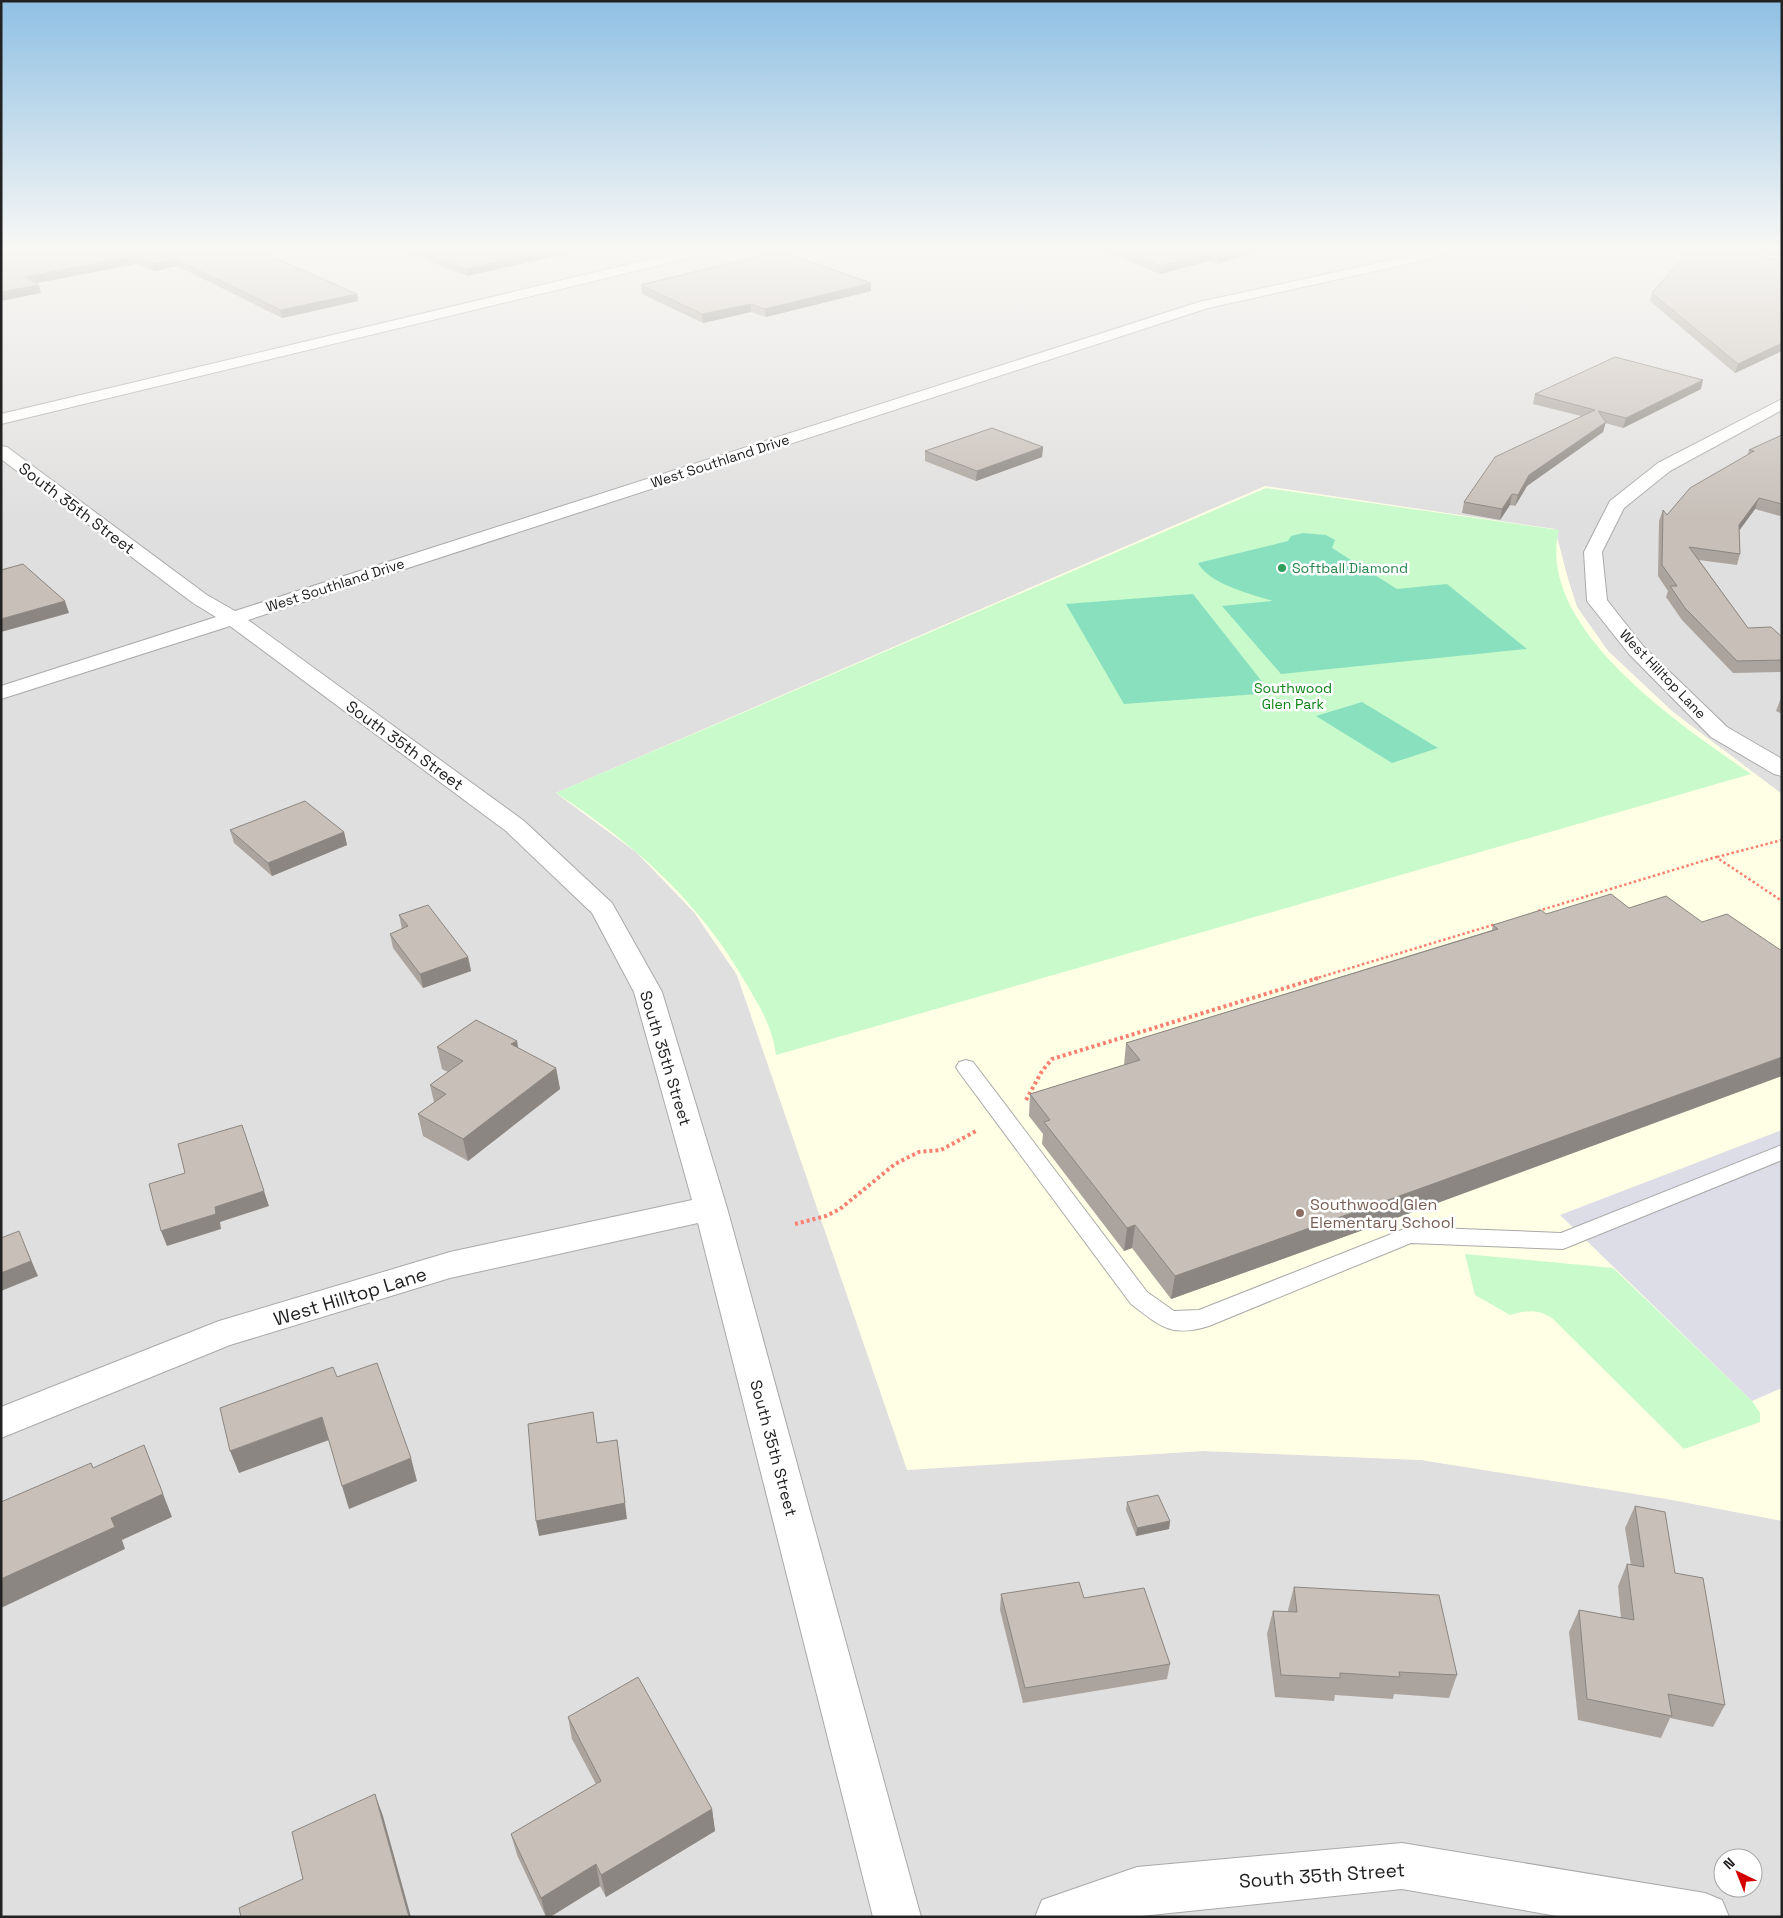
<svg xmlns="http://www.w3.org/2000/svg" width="1783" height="1918" font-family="'Space Grotesk',sans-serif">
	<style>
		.residential { fill: #e0dfdf; fill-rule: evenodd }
		.education { fill: #ffffe5 }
		.park { fill: #c8facc }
		.pitch { fill: #88e0be }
		.plaza { fill: #dddde8 }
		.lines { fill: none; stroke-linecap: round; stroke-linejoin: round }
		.lane-casing { stroke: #a9a9a9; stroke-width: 2 }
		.street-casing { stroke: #a9a9a9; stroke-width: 2 }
		.path-far1 { stroke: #fa8072; stroke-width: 2.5; stroke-dasharray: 2.5 2.5; stroke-linecap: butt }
		.path { stroke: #fa8072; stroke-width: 4; stroke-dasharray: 3 3; stroke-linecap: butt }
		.lane { fill: #fff; fill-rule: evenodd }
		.street { fill: #fff; fill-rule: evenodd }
		.wall { fill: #aba49e }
		.shaded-wall { fill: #8b8681 }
		.building { fill: #c7bfb8; stroke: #8b8681 }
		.leisure-dot { fill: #2e9e5b; stroke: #fff; stroke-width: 2 }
		.education-dot { fill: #8d6e63; stroke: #fff; stroke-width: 2 }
		.labels { text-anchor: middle; stroke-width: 5; stroke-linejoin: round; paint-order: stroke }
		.far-street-label { font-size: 14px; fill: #222; stroke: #fff }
		.far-leisure-label { font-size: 14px; fill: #27864d; stroke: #fff; text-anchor: start }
		.far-park-label { font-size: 14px; fill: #0c8416; stroke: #fff }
		.street-label { font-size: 16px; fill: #222; stroke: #fff }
		.education-label { font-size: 16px; fill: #785e54; stroke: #fff; text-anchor: start }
		.near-street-label { font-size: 19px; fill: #222; stroke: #fff }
	</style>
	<rect width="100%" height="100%" fill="#f2efe9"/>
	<!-- residential -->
	<path class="residential" d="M1,249H1782V794L1673,712L1608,651L1577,607L1568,579L556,793L636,852L694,912L737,975L908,1469L1203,1451L1421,1460L1667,1499L1782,1521V1917H1ZM1723,1858H1753V1888H1723Z"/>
	<!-- education -->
	<path class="education" d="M1265,486L1555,529L1568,579L1577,607L1608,651L1673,712L1782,794V1521L1667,1499L1421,1460L1203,1451L907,1470L737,975L694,912L636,852L556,793Z"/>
	<!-- park -->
	<path class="park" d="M1266,488L1559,530C1534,628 1683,727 1751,774L776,1055C772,1026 761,1009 747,985C701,903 634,843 556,793Z
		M1465,1254L1613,1268L1752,1401L1760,1413V1422L1684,1449L1552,1318C1537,1309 1528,1310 1510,1315L1475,1295Z"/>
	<!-- pitch -->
	<path class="pitch" d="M1303,533L1326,535L1335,540L1332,548L1397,589L1447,584L1527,649L1281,674L1222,606L1273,601C1251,594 1209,584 1198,563L1288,541L1291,536Z
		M1193,594L1271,693L1124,704L1066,604Z
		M1362,702L1438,748L1392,763L1316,716Z"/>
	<!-- plaza -->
	<path class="plaza" d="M1782,1130V1388L1752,1401L1560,1215Z"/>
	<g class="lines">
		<defs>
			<path id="lane" d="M966,1060L973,1062L1147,1292L1174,1311L1199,1310L1409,1227L1561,1233L1782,1145V1160L1563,1249L1411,1243L1209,1326C1171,1338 1160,1326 1131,1304L959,1072L956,1067L959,1062Z"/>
			<path id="street" d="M693,249H716L710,253L1,424V414Z
				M1431,249H1450L1448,252L1421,261L1208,308L248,620L524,821L612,903L662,992L727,1208L921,1917H873L698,1223L450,1278L230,1345L1,1438V1407L219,1321L450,1252L692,1200L634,992L592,913L506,831L230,626L1,699V686L216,617L193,603L1,459V446L7,447L207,595L235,611L1199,302L1418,254Z
				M1782,399V410L1670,471L1624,508L1602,552L1607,600L1643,646L1727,727L1782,759V776L1774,774L1711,737L1629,654L1587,601L1584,552L1610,501L1658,463Z
				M1402,1843L1705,1893L1722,1900L1729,1917H1563L1402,1889L1131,1917H1035L1042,1900L1137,1867Z"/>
		</defs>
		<!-- lane casing -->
		<use href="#lane" class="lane-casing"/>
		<!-- street casing -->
		<use href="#street" class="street-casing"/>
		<!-- path-far1 -->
		<path class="path-far1" d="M1717,857L1782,840
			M1538,911L1716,857L1782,901
			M1314,979L1496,924"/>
		<!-- path -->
		<path class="path" d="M1026,1100L1042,1071L1052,1059L1318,978
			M795,1224L826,1216L840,1209L895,1164L919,1152L941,1150L978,1130"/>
		<!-- lane -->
		<use href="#lane" class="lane"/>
		<!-- street -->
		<use href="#street" class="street"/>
	</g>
	<!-- wall -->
	<path class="wall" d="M254,249L357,294L358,301L282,318L177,266L154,271L136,264L35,283L41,293L1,252Z
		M398,249H570L568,250L569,253L467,276Z
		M1101,249H1267L1218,264L1209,261L1160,274Z
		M1734,249H1782V257Z
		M1782,260V351L1735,373L1650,301L1652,293Z
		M641,285L871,291L766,317L751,312L703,323L642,294Z
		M1701,389L1623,428L1605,423L1603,432L1527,486L1515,506L1510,505L1500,520L1462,513L1464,502L1581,416L1533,404L1535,394Z
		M1782,435V514L1780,516L1755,509L1739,531L1740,554L1737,565L1699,560L1748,628L1782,637V672L1733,673L1682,620L1666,597L1668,591L1658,576L1659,521L1663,510L1667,515L1747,456L1749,450Z
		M1043,447L1042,457L976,481L925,461V451Z
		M1781,698H1782V714L1776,711Z
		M230,830L344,832L347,845L272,876L234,843Z
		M1541,910L1424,1208L1171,1299L1132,1248L1124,1251L1042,1144L1043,1134L1029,1116L1030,1094L1124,1065L1126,1043L1492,930L1493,925Z
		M399,915L468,957L471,971L423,988L393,948L390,934L402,929Z
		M517,1041L518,1048L556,1068L560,1089L468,1161L423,1136L418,1114L434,1102L430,1085L448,1072L442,1069L437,1047Z
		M1127,1502L1170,1521L1169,1529L1136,1536L1126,1510Z
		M1635,1506L1675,1573L1725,1705L1713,1727L1670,1718L1661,1738L1578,1720L1569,1632L1579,1610L1621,1618L1618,1586L1627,1564L1631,1565L1625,1528Z
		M1294,1587L1457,1675L1449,1698L1394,1694L1393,1699L1335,1695L1334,1701L1275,1697L1267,1634L1273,1611L1288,1612V1610Z
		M1001,1594L1170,1664L1167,1679L1023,1703L1000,1610Z
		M568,1717L712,1809L715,1831L606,1897L600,1886L550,1917H546L517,1855L511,1834L596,1784L572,1739Z"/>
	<!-- shaded-wall -->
	<path class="shaded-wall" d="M552,249H570L568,250L569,253L467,276L466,269Z
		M1242,249H1267L1218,264V256Z
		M1210,254L1209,261L1160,274L1161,266Z
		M134,256L136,264L27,285L25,277Z
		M176,259L177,266L154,271L152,264Z
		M871,283V291L766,317L765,309Z
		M39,285L41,293L1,301V292Z
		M357,294L358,301L282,318L280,310Z
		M751,304V312L703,323L702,314Z
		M1782,343V351L1735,373L1738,364Z
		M1703,380L1701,389L1623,428L1626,418Z
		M1606,422L1603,432L1527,486L1515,506L1518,495L1529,475Z
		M1043,447L1042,457L976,481L977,471Z
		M1512,494L1510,505L1500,520L1502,509Z
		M1759,498L1755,509L1735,536L1739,525Z
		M65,601L69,613L1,632V619Z
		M344,832L347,845L272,876L268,863Z
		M468,957L471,971L423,988L420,974Z
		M517,1041L520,1062L511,1044Z
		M1782,1057V1076L1424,1208L1171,1299L1175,1276Z
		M556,1068L560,1089L468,1161L463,1139Z
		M264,1191L269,1206L220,1222L221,1229L167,1246L161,1231L215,1207Z
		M1135,1225L1132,1248L1124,1251L1127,1228Z
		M25,1246L38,1276L1,1291V1273Z
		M322,1417L329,1440L239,1473L230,1451Z
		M617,1440L627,1519L539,1536L536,1521Z
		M144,1445L172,1517L122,1540L125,1549L1,1608V1579L111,1518Z
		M411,1458L417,1481L349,1509L342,1486Z
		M1170,1521L1169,1529L1136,1536L1137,1528Z
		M375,1794L383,1816L411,1917H409Z
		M712,1809L715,1831L606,1897L601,1875Z
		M596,1864L600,1886L550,1917H546L541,1898Z"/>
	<!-- building -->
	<path class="building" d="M13,249H254L357,294L280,310L176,259L152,264L134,256L25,277L39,285L1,292V252Z
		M416,249H552L466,269Z
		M1119,249H1242L1218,256L1210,254L1161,266Z
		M1691,249H1714L1782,260V343L1738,364L1652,293Z
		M780,251L871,283L765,309L751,304L702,314L641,285Z
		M1615,357L1703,380L1626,418L1598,411L1606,422L1529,475L1518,495L1512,494L1502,509L1464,502L1495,457L1595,410L1535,394Z
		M992,428L1043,447L977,471L925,451Z
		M1782,435V504L1759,498L1739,525L1740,554L1689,547L1748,628L1771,627L1782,637V660L1737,661L1685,608L1670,586H1677L1662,565L1663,510L1667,515L1690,488L1754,451L1749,450Z
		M23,564L65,601L1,619V570Z
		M305,801L344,832L268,863L230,830Z
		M1611,894L1629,908L1666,896L1702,922L1727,914L1782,951V1057L1430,1185L1175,1276L1135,1225L1127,1228L1044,1122L1050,1120L1030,1094L1140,1060L1126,1043L1498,929L1493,925L1541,910L1546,914Z
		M428,905L468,957L420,974L390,934L408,926L399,915Z
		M476,1020L517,1041L511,1044L556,1068L463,1139L418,1114L446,1094L430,1085L463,1061L437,1047Z
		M242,1125L264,1191L215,1207L216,1214L161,1231L149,1184L185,1173L178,1144Z
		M19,1231L31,1261L1,1273V1238Z
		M377,1363L411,1458L342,1486L322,1417L230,1451L220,1408L333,1367L337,1377Z
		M593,1412L597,1443L617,1440L625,1503L536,1521L528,1424Z
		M144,1445L163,1494L111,1518L115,1527L1,1579V1502L91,1463L93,1468Z
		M1158,1495L1170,1521L1137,1528L1127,1502Z
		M1635,1506L1665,1512L1675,1573L1703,1578L1725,1705L1668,1694L1672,1716L1587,1699L1579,1610L1634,1620L1627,1564L1644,1567Z
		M1079,1582L1084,1598L1144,1588L1170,1664L1025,1688L1001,1594Z
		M1294,1587L1439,1595L1457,1675L1399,1672L1400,1677L1340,1673V1678L1281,1675L1273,1611L1297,1612Z
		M638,1677L712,1809L601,1875L596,1864L541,1898L511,1834L601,1781L568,1717Z
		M375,1794L409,1917H241L239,1908L303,1879L292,1832Z"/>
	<!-- sky -->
	<linearGradient id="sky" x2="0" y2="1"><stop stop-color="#8fc0e4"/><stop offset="0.48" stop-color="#f9f8f5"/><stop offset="1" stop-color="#f9f8f5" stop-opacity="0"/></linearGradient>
	<rect width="1783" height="518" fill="url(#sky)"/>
	<!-- markers -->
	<circle class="leisure-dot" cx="1282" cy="568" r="5"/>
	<circle class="education-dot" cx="1300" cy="1213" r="5"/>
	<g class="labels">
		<!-- far-street labels -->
		<g class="far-street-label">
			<text transform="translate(720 461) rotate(-18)" y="5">West Southland Drive</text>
			<text transform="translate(335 585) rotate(-18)" y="5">West Southland Drive</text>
			<text transform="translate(1663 674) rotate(46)" y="5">West Hilltop Lane</text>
		</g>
		<!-- far-leisure labels -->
		<g class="far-leisure-label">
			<text x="1292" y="573">Softball Diamond</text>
		</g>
		<!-- far-park labels -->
		<g class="far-park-label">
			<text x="1293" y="693">Southwood<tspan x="1293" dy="16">Glen Park</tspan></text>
		</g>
		<!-- street labels -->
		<g class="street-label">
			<text transform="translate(77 508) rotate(37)" y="6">South 35th Street</text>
			<text transform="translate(405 745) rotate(36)" y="6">South 35th Street</text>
			<text transform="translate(666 1058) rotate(73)" y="6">South 35th Street</text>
			<text transform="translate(774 1448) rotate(75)" y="6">South 35th Street</text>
		</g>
		<!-- education labels -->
		<g class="education-label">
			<text x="1310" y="1210">Southwood Glen<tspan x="1310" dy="18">Elementary School</tspan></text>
		</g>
		<!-- near-street labels -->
		<g class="near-street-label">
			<text transform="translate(350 1296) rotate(-17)" y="7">West Hilltop Lane</text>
			<text transform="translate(1322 1875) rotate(-4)" y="7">South 35th Street</text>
		</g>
	</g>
	<!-- border -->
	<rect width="1783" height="1918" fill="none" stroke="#222222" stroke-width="5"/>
	<!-- north arrow -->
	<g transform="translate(1738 1873) rotate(317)"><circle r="24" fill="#ffffff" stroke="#a7a7a7"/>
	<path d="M0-4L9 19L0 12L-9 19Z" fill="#d40000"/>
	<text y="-8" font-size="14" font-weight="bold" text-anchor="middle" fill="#222222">N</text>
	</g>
</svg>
